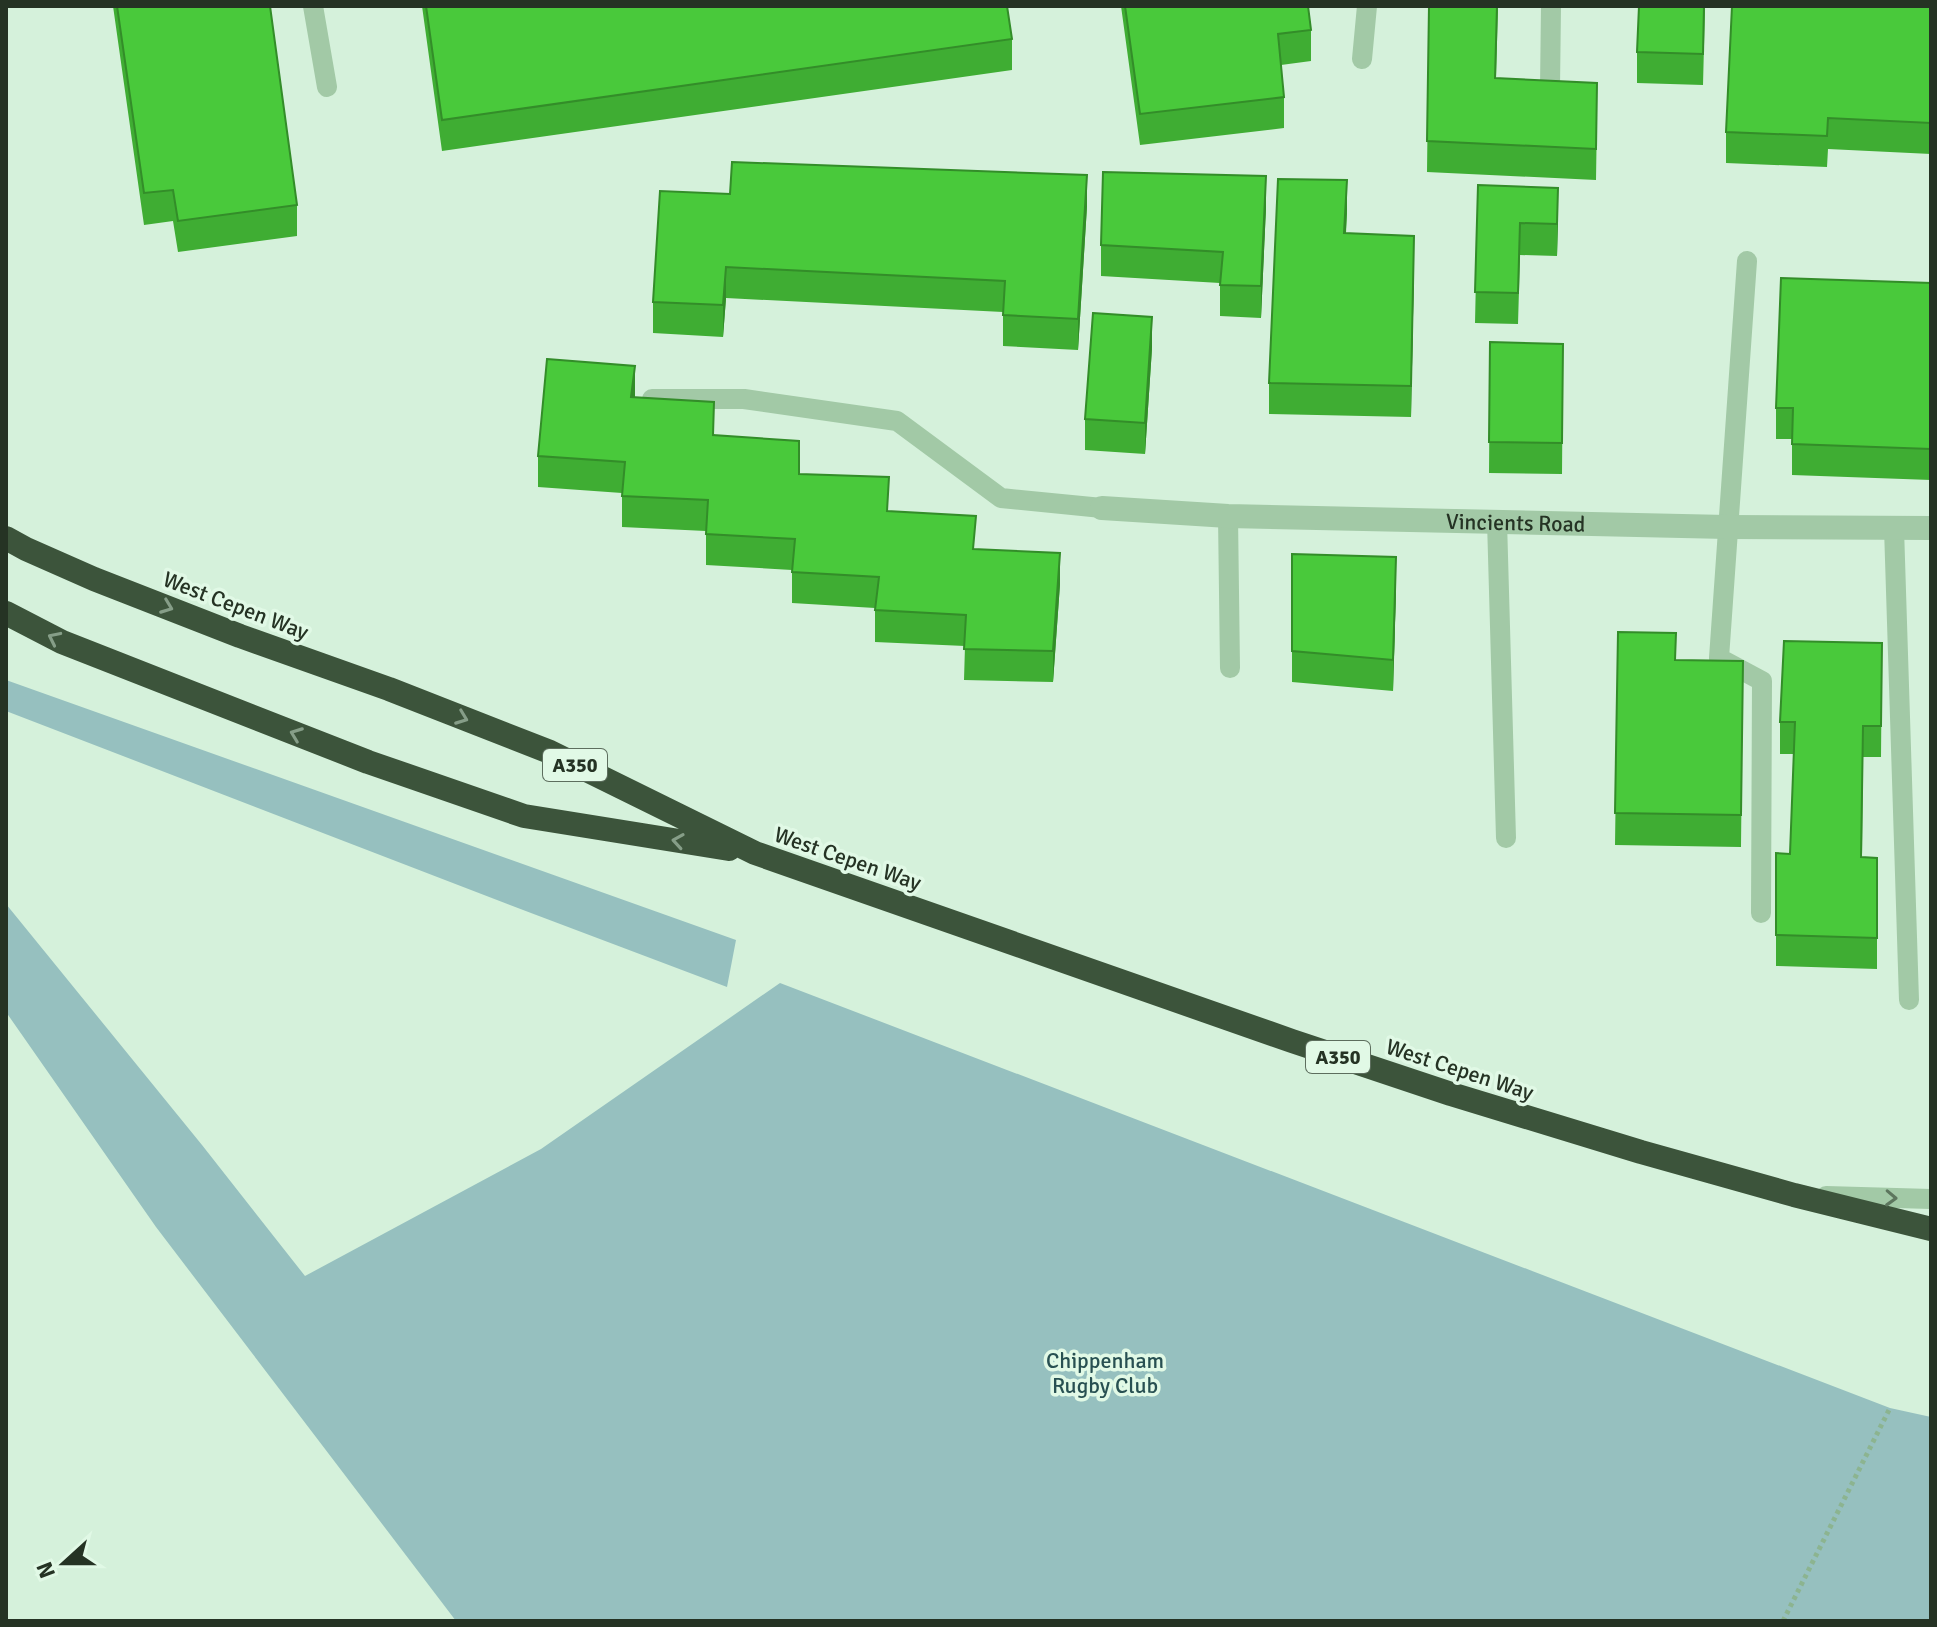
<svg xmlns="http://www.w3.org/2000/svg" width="1937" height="1627" font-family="Signika,sans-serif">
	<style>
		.green { fill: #96c0bf }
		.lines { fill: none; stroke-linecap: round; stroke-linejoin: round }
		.path { stroke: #8cb490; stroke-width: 5; stroke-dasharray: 4 4; stroke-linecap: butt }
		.lane { stroke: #a2c9a6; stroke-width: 20 }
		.street { stroke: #a2c9a6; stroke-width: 24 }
		.highway { stroke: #3c543b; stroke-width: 24 }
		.wall { fill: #3fad33 }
		.shaded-wall { fill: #338d29 }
		.building { fill: #49c93b; stroke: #338d29; stroke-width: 2 }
		.oneway { stroke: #869e88 }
		.oneway2 { stroke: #5d765e }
		.labels { text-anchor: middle; stroke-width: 7; stroke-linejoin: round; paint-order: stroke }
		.shield { fill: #e1f9e6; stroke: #5d6e5e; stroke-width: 2 }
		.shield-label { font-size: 20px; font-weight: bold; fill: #253324 }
		.street-label { font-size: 22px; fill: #253324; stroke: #e1f9e6 }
		.park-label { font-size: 22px; fill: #285052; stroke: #e1f9e6 }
	</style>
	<rect width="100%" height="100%" fill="#d5f1db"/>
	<!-- green -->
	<path class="green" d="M6,680L736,940L727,987L531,913L6,711Z
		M6,904L202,1145L305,1276L541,1149L780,983L1890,1408L1931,1417V1621H456L156,1227L6,1012Z"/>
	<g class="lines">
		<!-- path -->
		<path class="path" d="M1783,1621L1890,1408"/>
		<!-- lane -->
		<path class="lane" d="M313,6L327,87
			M1362,59L1367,6
			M1550,87L1551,6
			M1747,261L1719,658L1762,681L1761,913
			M652,399H744L897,421L1001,498L1102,508
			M1228,516L1230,668
			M1497,521L1506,838
			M1894,528L1909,1000
			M1826,1196L1931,1199"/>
		<!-- street -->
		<path class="street" id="s1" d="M1102,508L1228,516L1727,527L1931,528"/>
		<!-- highway -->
		<path class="highway" d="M6,538L26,549L94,579L240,636L389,689L550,752L755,853L1292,1041L1451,1094L1641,1152L1794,1195L1931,1229
			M6,613L62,642L368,762L524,816L729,849"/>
	</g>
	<!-- wall -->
	<path class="wall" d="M113,6H270L297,205V236L178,252L173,221L144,225Z
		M422,6H1007L1012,39V70L442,151Z
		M1121,6H1308L1311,30V61L1281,65L1284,97V128L1140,145Z
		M1429,6H1498L1496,78L1597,114L1596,180L1427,172Z
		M1705,6L1703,85L1637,83V52Z
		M1931,6V154L1828,149L1827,167L1726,163V132Z
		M1478,185L1558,219L1557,256L1520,255L1518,324L1475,323Z
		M730,194L1087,206L1078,350L1003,346V312L726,298L723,337L653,333V302Z
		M1266,207L1261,318L1220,316V283L1101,276V245Z
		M1347,211L1346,233L1414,267L1411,417L1269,414V383Z
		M1931,283V480L1792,475V439H1776V408Z
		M1490,342L1563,344L1562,474L1489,473Z
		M1152,348L1145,454L1085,450V419Z
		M635,397L799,474L889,511L975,549L1060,584L1053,682L964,680L965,646L875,642V608L792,603V570L706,565V531L622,527V493L538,487V456Z
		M1292,554L1396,588L1393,691L1292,682Z
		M1618,632L1676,660L1743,661L1741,847L1615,845Z
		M1882,643L1881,757H1863L1862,857L1877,858V969L1776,966V853L1790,854L1794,754H1780V722Z"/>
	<!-- shaded-wall -->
	<path class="shaded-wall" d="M1087,175V206L1078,350V319Z
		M1266,176V207L1261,318V286Z
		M1347,180V211L1344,264V233Z
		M1558,188V219L1557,256V224Z
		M1414,236V267L1411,417V386Z
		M726,267V298L723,337V305Z
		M1152,317V348L1145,454V423Z
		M635,366V398L631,397Z
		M1060,553V584L1053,682V651Z
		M1396,557V588L1393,691V660Z"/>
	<!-- building -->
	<path class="building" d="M117,6H270L297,205L178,221L173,190L144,193Z
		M426,6H1007L1012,39L442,120Z
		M1125,6H1308L1311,30L1278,34L1284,97L1140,114Z
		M1429,6H1497L1495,78L1597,83L1596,149L1427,141Z
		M1639,6H1704L1703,54L1637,52Z
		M1732,6H1931V123L1828,118L1827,136L1726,132Z
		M732,162L1087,175L1078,319L1003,315L1005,281L726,267L723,305L653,302L660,191L730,194Z
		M1103,172L1266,176L1261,286L1220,285L1223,252L1101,245Z
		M1278,179L1347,180L1344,233L1414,236L1411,386L1269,383Z
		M1478,185L1558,188L1557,224L1520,223L1518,293L1475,292Z
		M1781,278L1931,283V449L1792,444L1793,408H1776Z
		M1093,313L1152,317L1145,423L1085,419Z
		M1490,342L1563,344L1562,443L1489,442Z
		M547,359L635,366L631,397L714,402L713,435L799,441V474L889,477L887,511L976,516L973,549L1060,553L1053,651L964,649L966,615L875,610L879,577L792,572L795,539L706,534L708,500L622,496L625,462L538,456Z
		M1292,554L1396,557L1393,660L1292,651Z
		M1618,632L1676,633L1675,660L1743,661L1741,815L1615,813Z
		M1784,641L1882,643L1881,726H1863L1861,857L1877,858V938L1776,935V853L1790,854L1795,722H1780Z"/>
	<!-- one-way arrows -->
	<defs><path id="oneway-chevron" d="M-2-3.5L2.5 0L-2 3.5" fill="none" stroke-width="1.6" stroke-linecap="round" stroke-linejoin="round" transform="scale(2)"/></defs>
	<g class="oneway">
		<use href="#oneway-chevron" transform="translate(167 607) rotate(21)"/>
		<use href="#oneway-chevron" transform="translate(54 638) rotate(-154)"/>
		<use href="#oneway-chevron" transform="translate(462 718) rotate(21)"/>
		<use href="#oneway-chevron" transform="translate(296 734) rotate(-159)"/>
		<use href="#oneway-chevron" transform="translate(678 841) rotate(-171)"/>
	</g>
	<use class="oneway2" href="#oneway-chevron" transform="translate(1891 1198) rotate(2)"/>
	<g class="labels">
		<!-- shield labels -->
		<g class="shield">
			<rect x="543" y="749" width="64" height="32" rx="6"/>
			<rect x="1306" y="1041" width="64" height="32" rx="6"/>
		</g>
		<g class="shield-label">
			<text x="575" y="772">A350</text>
			<text x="1338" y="1064">A350</text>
		</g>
		<!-- street labels -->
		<g class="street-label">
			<text dy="8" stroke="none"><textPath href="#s1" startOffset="414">Vincients Road</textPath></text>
			<text transform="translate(236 605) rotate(21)" y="8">West Cepen Way</text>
			<text transform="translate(848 858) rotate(19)" y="8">West Cepen Way</text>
			<text transform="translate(1460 1069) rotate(18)" y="8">West Cepen Way</text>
		</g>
		<!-- park labels -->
		<g class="park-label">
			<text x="1105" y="1368">Chippenham<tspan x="1105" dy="25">Rugby Club</tspan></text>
		</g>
	</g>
	<!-- border -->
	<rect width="1937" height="1627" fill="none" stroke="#253324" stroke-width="16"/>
	<!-- north arrow -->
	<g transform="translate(64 1563) rotate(249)" stroke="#e1f9e6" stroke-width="6" paint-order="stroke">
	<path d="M0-6L14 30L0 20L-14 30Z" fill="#253324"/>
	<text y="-12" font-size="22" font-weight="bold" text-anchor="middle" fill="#253324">N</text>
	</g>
</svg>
